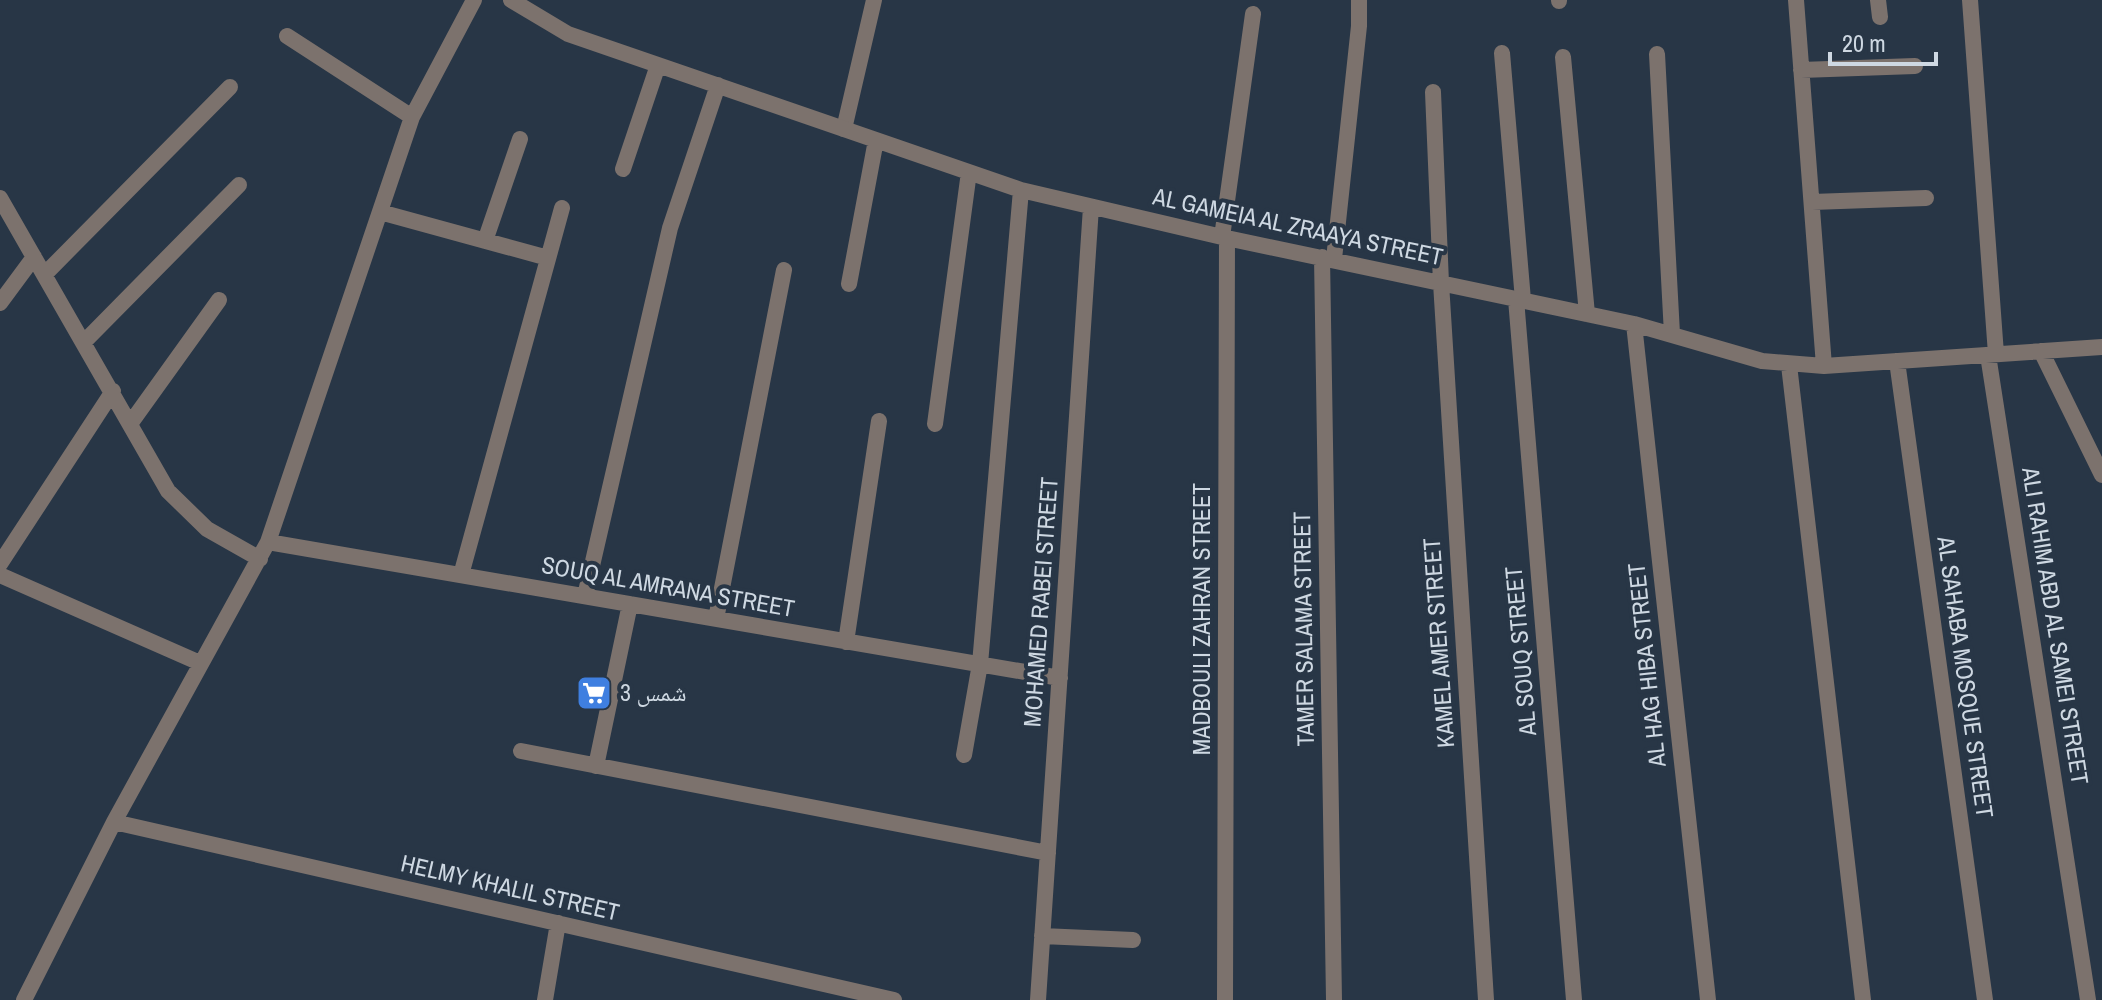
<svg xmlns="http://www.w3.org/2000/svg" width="2102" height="1000" font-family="'Archivo Narrow','Noto Naskh Arabic',sans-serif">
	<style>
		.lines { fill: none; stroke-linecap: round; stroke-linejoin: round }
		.lane { stroke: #7c726d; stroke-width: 16 }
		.street { stroke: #7c726d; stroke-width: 16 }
		.labels { text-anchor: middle; stroke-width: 8; stroke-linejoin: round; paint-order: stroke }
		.street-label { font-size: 24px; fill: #ced8e2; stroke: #283646 }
		.poi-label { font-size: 24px; fill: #ced8e2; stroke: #283646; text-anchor: start }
	</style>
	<rect width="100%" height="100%" fill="#283646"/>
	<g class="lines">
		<!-- lane -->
		<path class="lane" d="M844,129L874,0"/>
		<!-- street -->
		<path class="street" d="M511,0L568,34L1021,190L1222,237L1634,324L1762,361L1824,366L2102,347
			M1559,0V1
			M1796,0L1824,366
			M1878,0L1880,17
			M1970,0L1996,354
			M287,36L412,117
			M1502,53L1523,300
			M1657,54L1672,334
			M1563,57L1587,314
			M1801,70L1915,66
			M1433,92L1441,283L1486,1000
			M623,169L658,65
			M0,198L168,491L207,529L260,559
			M1812,202L1926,198
			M380,212L548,258
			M1222,237L1253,14
			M485,241L520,139
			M1322,257L1334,1000
			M1334,259L1359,26V0
			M44,275L230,87
			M849,284L876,140
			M1516,299L1574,1000
			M0,303L34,257
			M1634,324L1708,1000
			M83,343L239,185
			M2041,351L2102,475
			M1988,355L2088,1000
			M1897,361L1985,1000
			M1789,365L1863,1000
			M130,424L219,300
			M935,424L969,172
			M268,542L1060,678
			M0,564L113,391
			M0,575L200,663
			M461,575L562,208
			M585,596L670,228L718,85
			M716,619L784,270
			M846,642L879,421
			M521,751L1048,853
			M964,755L980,664L1021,190
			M596,766L630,604
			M114,822L894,1000
			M1042,936L1133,940
			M24,1000L114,822L268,542L412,117L474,0
			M545,1000L558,923
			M1038,1000L1091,207
			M1225,1000L1227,238"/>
	</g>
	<!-- icons -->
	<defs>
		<symbol id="supermarket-square" viewBox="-11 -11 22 22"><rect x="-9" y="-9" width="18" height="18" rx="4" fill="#3f7fe0" stroke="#283646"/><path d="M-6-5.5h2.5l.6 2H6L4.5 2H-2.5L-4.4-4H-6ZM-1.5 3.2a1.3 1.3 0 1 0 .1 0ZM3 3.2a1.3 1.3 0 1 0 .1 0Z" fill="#fff"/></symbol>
	</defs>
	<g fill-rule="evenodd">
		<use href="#supermarket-square" x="574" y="673" width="40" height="40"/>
	</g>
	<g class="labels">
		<!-- street labels -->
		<g class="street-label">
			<text transform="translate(1298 227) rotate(12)" y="8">AL GAMEIA AL ZRAAYA STREET</text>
			<text transform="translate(668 587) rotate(10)" y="8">SOUQ AL AMRANA STREET</text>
			<text transform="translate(1041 602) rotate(-86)" y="8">MOHAMED RABEI STREET</text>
			<text transform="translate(1202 619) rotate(-90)" y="8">MADBOULI ZAHRAN STREET</text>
			<text transform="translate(2055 626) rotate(81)" y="8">ALI RAHIM ABD AL SAMEI STREET</text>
			<text transform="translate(1304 629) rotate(-91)" y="8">TAMER SALAMA STREET</text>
			<text transform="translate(1439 643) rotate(-94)" y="8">KAMEL AMER STREET</text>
			<text transform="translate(1521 651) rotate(-95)" y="8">AL SOUQ STREET</text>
			<text transform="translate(1647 665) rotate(-96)" y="8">AL HAG HIBA STREET</text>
			<text transform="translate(1965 677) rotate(82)" y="8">AL SAHABA MOSQUE STREET</text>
			<text transform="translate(510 888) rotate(13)" y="8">HELMY KHALIL STREET</text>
		</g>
		<!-- poi labels -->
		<g class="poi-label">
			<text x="620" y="701">شمس 3</text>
		</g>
	</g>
	<!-- scale -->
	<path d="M1830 52v12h106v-12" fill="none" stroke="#ced8e2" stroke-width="4"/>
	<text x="1842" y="52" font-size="24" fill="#ced8e2" stroke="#283646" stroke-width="6" paint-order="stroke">20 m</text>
</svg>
